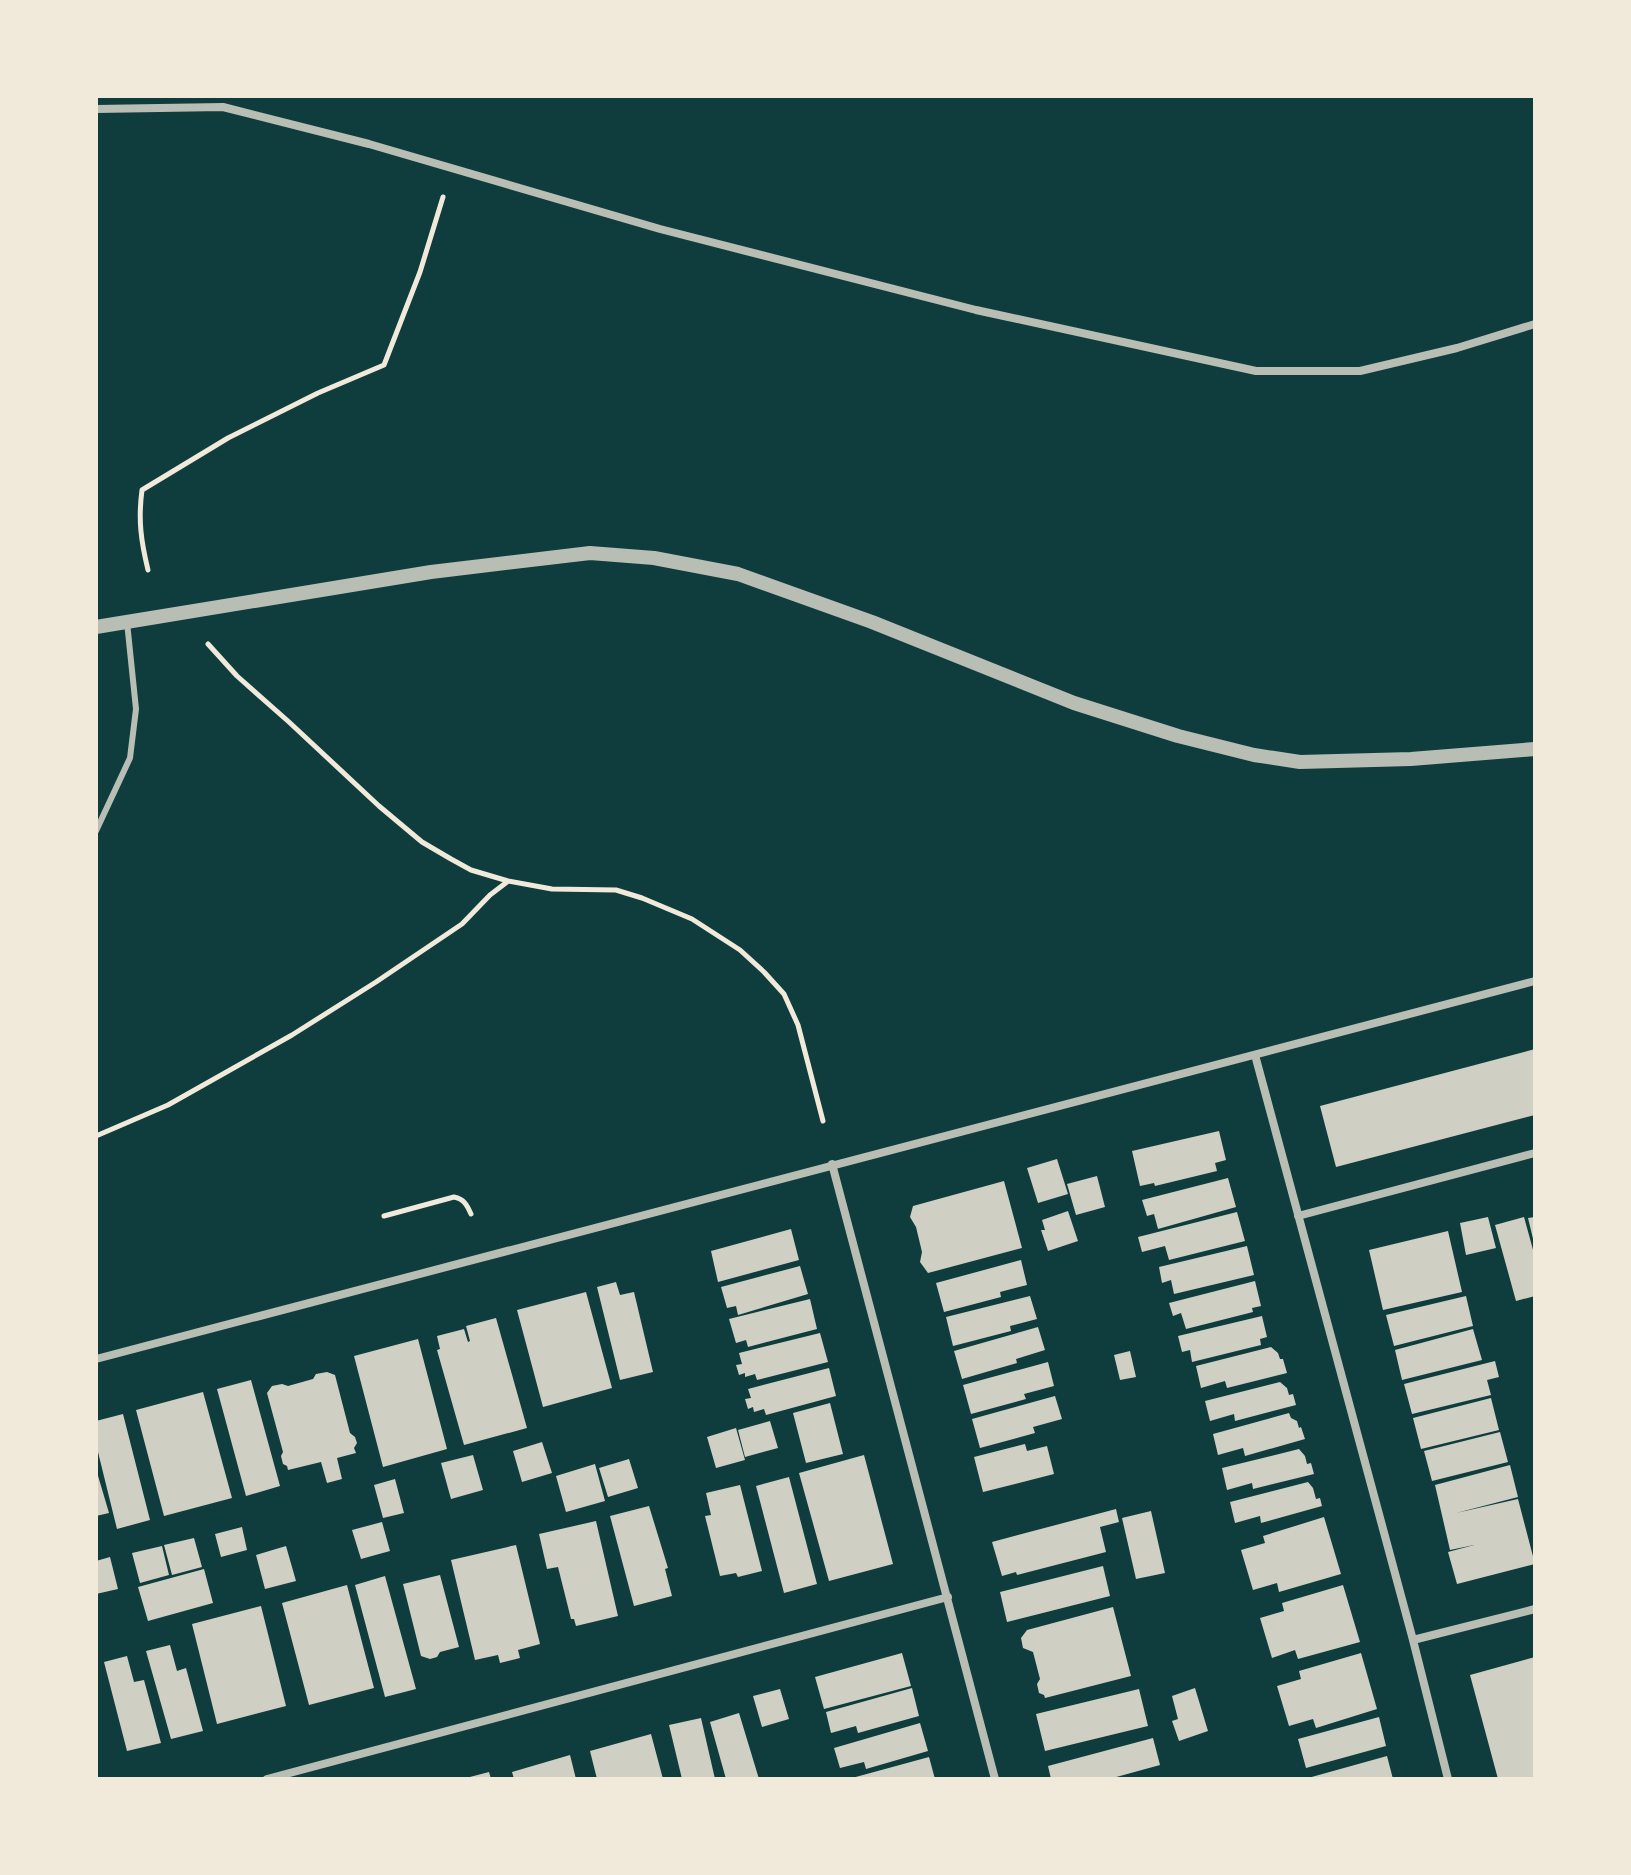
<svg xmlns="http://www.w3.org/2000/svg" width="1631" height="1875" font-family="Mulish,sans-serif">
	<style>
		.building { fill: #cfcfc3 }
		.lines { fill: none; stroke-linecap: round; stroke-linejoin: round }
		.path { stroke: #f1e9da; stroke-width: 5 }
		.service { stroke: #b8beb3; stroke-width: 6 }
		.minor { stroke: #b8beb3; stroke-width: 8 }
		.tertiary { stroke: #b8beb3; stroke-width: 14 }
	</style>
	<rect width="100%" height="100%" fill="#0f3d3e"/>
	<!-- building -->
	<path class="building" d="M1535,1049V1115L1336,1167L1320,1106Z
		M1219,1131L1226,1160L1215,1163L1217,1171L1155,1186L1154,1183L1140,1186L1132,1151Z
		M1057,1159L1068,1194L1038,1203L1027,1168Z
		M1097,1176L1105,1207L1076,1215L1067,1184Z
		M1228,1178L1236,1207L1158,1229L1154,1214L1147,1216L1142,1200Z
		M1004,1181L1022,1248L928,1273L920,1262L922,1252L916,1227L910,1217L913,1206Z
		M1068,1211L1078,1241L1048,1251L1041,1230H1045L1042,1220Z
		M1237,1212L1245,1241L1169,1260L1165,1246L1142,1252L1138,1237Z
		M1488,1217L1496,1248L1466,1255L1460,1223Z
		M1524,1217L1535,1257V1296L1516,1301L1495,1225Z
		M1535,1217V1243H1534L1528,1218Z
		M791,1229L799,1260L718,1282L711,1251Z
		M1448,1231L1462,1292L1383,1310L1369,1250Z
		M1247,1246L1254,1275L1174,1294L1171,1280L1162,1283L1159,1267Z
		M1021,1260L1027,1285L1000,1292L1001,1297L944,1312L936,1283Z
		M800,1266L808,1294L738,1315L736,1306L727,1308L721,1287Z
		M1255,1281L1261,1306L1252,1308L1253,1312L1186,1329L1181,1313L1173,1316L1169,1303Z
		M616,1282L620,1295L634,1292L653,1372L620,1380L597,1287Z
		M586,1292L612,1388L543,1407L517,1310Z
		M1030,1296L1037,1319L1010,1326L1011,1331L953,1346L946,1317Z
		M1466,1296L1473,1326L1394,1346L1386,1315Z
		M810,1299L817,1329L748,1347L746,1340L736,1343L729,1319Z
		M1262,1316L1267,1337L1260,1339L1261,1345L1192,1362L1190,1350L1182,1352L1178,1336Z
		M496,1318L527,1428L464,1445L437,1350L440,1349L437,1336L464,1329L468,1342L470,1341L466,1326Z
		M1038,1327L1045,1350L1016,1359L1017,1363L962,1379L954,1351Z
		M1473,1329L1482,1360L1402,1380L1395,1350Z
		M820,1333L828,1362L757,1380L755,1374L745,1377V1373L739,1375L736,1365L742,1364L739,1353Z
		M418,1339L447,1449L383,1467L354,1356Z
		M1271,1347L1278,1353L1280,1359H1283L1287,1373L1227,1388L1225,1381L1201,1388L1196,1366Z
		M1130,1351L1136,1377L1120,1380L1114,1355Z
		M1495,1361L1499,1377L1487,1380L1491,1395L1412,1414L1404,1384Z
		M1048,1362L1054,1386L1024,1394L1026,1399L971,1414L963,1385Z
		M829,1368L836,1396L766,1415L764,1409L754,1412L753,1407L748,1409L745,1399L751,1398L748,1389Z
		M327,1372L335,1375L350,1433L355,1437L357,1443L354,1448L356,1453L337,1458L342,1479L327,1483L321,1462L288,1470L287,1466L283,1464L281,1456L283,1452L267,1393L272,1386L282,1384L288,1386L313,1379L316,1374Z
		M251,1380L280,1486L246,1496L217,1389Z
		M1280,1382L1287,1388L1289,1395L1293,1394L1296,1405L1235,1421L1234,1414L1210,1421L1205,1401Z
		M203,1392L232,1498L164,1516L136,1410Z
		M1055,1396L1062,1419L1033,1427L1035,1433L980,1448L972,1419Z
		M1491,1398L1499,1430L1421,1449L1413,1418Z
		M830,1403L843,1454L806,1463L793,1413Z
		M1289,1413L1291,1418L1297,1421L1299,1428L1301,1427L1305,1439L1245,1456L1243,1448L1218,1455L1213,1434Z
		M123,1414L150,1520L117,1529L96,1444V1421Z
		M770,1421L778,1448L745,1457L738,1430Z
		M736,1428L745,1460L716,1468L707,1437Z
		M1500,1432L1508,1462L1432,1481L1424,1451Z
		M542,1442L552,1473L522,1482L513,1451Z
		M1025,1444L1027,1451L1047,1446L1054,1474L983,1492L974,1457Z
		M1299,1449L1305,1456L1307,1464L1311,1463L1314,1474L1253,1489L1252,1483L1227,1490L1222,1468Z
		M473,1455L483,1490L451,1499L441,1463Z
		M864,1455L893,1564L829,1581L799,1473Z
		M629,1459L638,1488L608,1497L599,1468Z
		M595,1464L605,1501L566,1512L556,1476Z
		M1510,1465L1518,1497L1456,1513L1518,1499L1535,1564L1457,1584L1448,1552L1474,1545L1450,1550L1435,1485Z
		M96,1469L109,1513L96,1516Z
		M789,1477L817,1584L784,1593L756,1486Z
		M395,1479L404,1513L383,1518L374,1485Z
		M1308,1482L1313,1488L1316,1499L1320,1498L1322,1506L1261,1523L1260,1516L1235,1523L1230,1502Z
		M740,1485L762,1571L738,1577L736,1573L720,1576L705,1516L711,1515L706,1493Z
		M649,1506L668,1568L665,1569L672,1596L634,1606L610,1516Z
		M1116,1509L1119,1522L1100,1527L1106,1552L1017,1575L1016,1572L1002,1576L992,1542Z
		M1151,1511L1165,1573L1136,1579L1122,1518Z
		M1324,1517L1341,1574L1279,1592L1277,1583L1253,1590L1241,1550L1265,1543L1263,1536Z
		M596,1521L618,1616L576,1626L574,1619H571L558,1567L547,1569L539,1534Z
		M382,1522L390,1551L361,1559L352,1530Z
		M242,1527L247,1550L221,1557L215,1534Z
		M194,1538L202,1567L172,1575L164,1545Z
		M516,1545L540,1644L518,1650L520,1658L500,1663L498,1655L475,1660L451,1560Z
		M162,1546L169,1575L140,1583L132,1553Z
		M286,1546L296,1581L265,1589L256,1555Z
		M110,1557L118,1589L96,1594V1561Z
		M1103,1566L1110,1596L1007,1622L1000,1592Z
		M204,1569L213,1603L148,1621L138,1587Z
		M440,1575L459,1647L440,1652L437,1657L430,1659L421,1656L403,1584Z
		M385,1576L416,1689L385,1697L355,1585Z
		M347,1585L374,1688L309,1705L282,1603Z
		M1343,1585L1360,1642L1298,1659L1295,1650L1272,1658L1260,1618L1284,1611L1282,1603Z
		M261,1606L286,1706L217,1724L192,1624Z
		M1113,1607L1131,1676L1045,1698L1044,1695L1039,1693L1037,1684L1040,1679L1033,1652L1023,1648L1021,1638L1027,1630Z
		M170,1645L177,1671L186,1668L203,1731L171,1739L146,1651Z
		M902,1653L911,1686L824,1709L815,1677Z
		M1361,1653L1377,1709L1316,1728L1313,1719L1289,1726L1277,1686L1301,1679L1299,1671Z
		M127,1656L134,1682L144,1680L161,1743L127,1751L104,1662Z
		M1535,1657V1779H1498L1470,1675Z
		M912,1688L919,1716L858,1733L856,1726L831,1733L826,1712Z
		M1195,1688L1208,1731L1179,1741L1172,1721L1178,1719L1172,1696Z
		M780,1689L789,1719L762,1727L753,1696Z
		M1139,1689L1148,1726L1045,1751L1036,1714Z
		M739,1713L759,1779H726L710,1722Z
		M1379,1717L1386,1746L1306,1768L1298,1739Z
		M701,1718L715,1779H682L669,1725Z
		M920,1723L928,1751L866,1769L864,1762L840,1768L834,1748Z
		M651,1734L663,1779H597L590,1751Z
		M1153,1738L1160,1765L1109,1779H1051L1048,1766Z
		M570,1755L576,1779H514L512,1772Z
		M1387,1756L1393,1779H1308V1778Z
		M929,1757L935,1779H852V1778Z
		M489,1772L491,1779H466V1778Z"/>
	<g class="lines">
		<!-- path -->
		<path class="path" d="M148,570C141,541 138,520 142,490L228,438L318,393L384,365L420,272L443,197
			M208,644L237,676L289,722L379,806L422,842L451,859L471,870L508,881L552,889L616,890L642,898L692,919L740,950L764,972L784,994L798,1025L823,1121
			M96,1136L168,1105L292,1035L376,982L462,924L490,895L507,882
			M384,1216L454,1197C464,1199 467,1205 471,1214"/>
		<!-- service -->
		<path class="service" d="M96,831L130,758L136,709L127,622"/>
		<!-- minor -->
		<path class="minor" d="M96,109L223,107L369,144L660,229L976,310L1256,371H1360L1457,348L1535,324
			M1255,1055L1413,1640L1448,1779
			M832,1164L995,1779
			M1298,1216L1535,1153
			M96,1359L1535,981
			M1413,1640L1535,1609
			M267,1779L948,1597"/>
		<!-- tertiary -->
		<path class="tertiary" d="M96,627L431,572L590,553L654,558L738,574L872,622L1074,703L1178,736L1254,755L1300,762L1411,759L1535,749"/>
	</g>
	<!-- border -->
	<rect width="1631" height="1875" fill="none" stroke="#f1e9da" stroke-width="196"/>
</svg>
